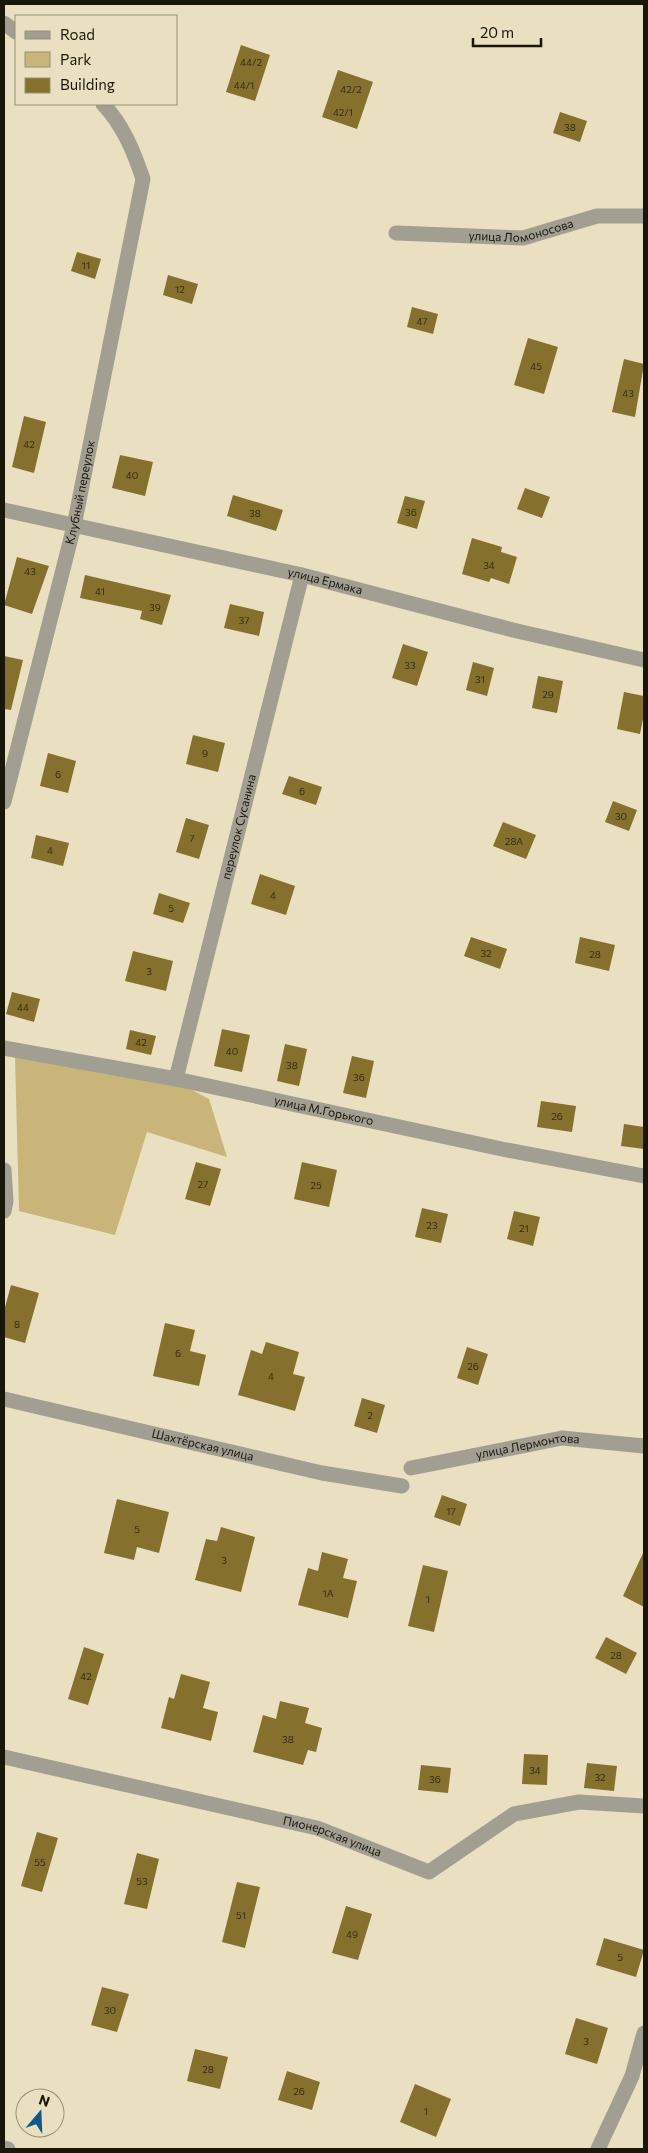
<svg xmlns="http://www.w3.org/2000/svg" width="648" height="2153" font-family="Commissioner,sans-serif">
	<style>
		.green { fill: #c9b57a }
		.building { fill: #85702e }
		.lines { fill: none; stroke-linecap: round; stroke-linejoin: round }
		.minor { stroke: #a29e91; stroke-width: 15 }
		.labels { text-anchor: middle; stroke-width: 4; stroke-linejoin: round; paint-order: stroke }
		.number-label { font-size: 10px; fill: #342c13 }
		.street-label { font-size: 12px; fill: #19160a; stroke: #eae0c1 }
	</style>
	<rect width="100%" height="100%" fill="#eae0c1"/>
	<!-- green -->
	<path class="green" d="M15,1057L181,1084L209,1099L227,1157L147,1132L115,1235L19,1211Z"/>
	<!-- building -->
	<path class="building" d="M241,45L270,55L255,101L226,92Z
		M338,70L373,82L357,129L322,117Z
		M560,112L587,121L580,142L553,133Z
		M77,252L101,259L95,279L71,271Z
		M168,275L198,284L192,304L163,295Z
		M412,307L438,314L433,334L407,327Z
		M528,338L558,347L544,394L514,385Z
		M624,359L644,364L635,417L612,412Z
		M24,416L46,422L34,473L12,467Z
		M120,455L153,462L145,496L112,488Z
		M525,488L550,497L542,518L517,509Z
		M233,495L283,510L276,531L227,516Z
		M405,496L425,501L417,529L397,523Z
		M472,538L502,547L501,552L517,557L509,584L491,578L489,582L462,574Z
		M17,557L49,566L32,614L4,605Z
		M85,575L171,595L162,625L140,619L142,611L80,598Z
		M230,604L264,612L259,636L224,628Z
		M403,644L428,652L417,686L392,678Z
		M4,656L23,660L11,710L4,709Z
		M473,662L494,668L487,696L466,690Z
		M538,676L563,681L557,713L532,708Z
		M624,692L644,696V714L640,734L617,729Z
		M193,735L225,743L218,772L186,764Z
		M48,753L76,761L68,793L40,786Z
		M289,776L322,787L316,805L282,794Z
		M613,801L637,810L629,831L605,822Z
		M186,818L209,825L199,859L176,852Z
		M503,822L536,835L526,859L493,846Z
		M36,835L69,843L63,866L31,858Z
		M260,874L295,886L286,915L251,904Z
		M159,893L190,903L183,923L153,914Z
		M471,937L507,949L500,969L464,956Z
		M580,937L615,945L609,971L575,963Z
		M133,951L173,961L166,991L125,981Z
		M12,992L40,999L34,1022L6,1014Z
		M222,1029L250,1035L242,1072L214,1066Z
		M130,1030L156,1036L151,1055L126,1049Z
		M285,1044L307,1049L299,1086L277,1081Z
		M352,1056L374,1061L366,1098L343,1093Z
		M541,1101L576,1106L572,1132L537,1127Z
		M624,1124L644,1127V1149L621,1146Z
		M196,1162L221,1169L210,1206L185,1199Z
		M302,1162L337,1170L329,1207L294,1199Z
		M422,1208L448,1214L441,1243L415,1237Z
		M514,1211L540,1217L533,1246L507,1239Z
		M11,1285L39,1293L25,1343L4,1337V1311Z
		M165,1323L195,1330L190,1351L206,1355L199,1386L153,1376Z
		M266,1342L299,1352L293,1374L305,1377L295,1411L238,1395L251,1350L262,1354Z
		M467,1347L488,1354L478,1385L457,1378Z
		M362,1398L385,1405L377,1433L354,1426Z
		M442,1495L467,1504L460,1526L434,1517Z
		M117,1499L169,1512L159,1553L137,1547L134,1560L104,1553Z
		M221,1527L255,1537L241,1592L195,1580L206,1539L217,1541Z
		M644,1551V1607L623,1596Z
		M322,1552L348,1559L343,1578L357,1581L348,1618L298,1605L308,1568L318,1571Z
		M423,1565L448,1571L434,1632L408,1626Z
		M606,1637L637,1653L626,1674L595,1658Z
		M84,1647L104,1654L88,1705L68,1699Z
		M181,1674L210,1682L203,1708L218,1712L211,1741L161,1728L169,1697L174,1699Z
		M280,1701L309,1708L305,1723L322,1728L316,1752L308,1750L303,1765L253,1752L263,1715L276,1719Z
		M524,1754L548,1755L547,1785L522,1784Z
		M587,1763L617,1766L614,1791L584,1788Z
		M421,1765L451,1768L448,1793L418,1790Z
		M37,1832L58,1838L42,1892L21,1886Z
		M137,1853L159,1859L147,1909L124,1904Z
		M237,1882L260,1887L245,1948L222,1942Z
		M346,1906L372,1914L358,1960L332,1953Z
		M604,1938L644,1950L636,1977L596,1965Z
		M102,1987L129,1994L117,2032L91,2025Z
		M576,2018L608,2028L597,2064L565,2054Z
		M195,2049L228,2057L220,2089L187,2081Z
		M287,2071L320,2082L312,2110L278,2100Z
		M415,2084L451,2099L436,2137L400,2122Z"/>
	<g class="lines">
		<!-- minor -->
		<g class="minor">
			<path d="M4,23L16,32"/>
			<path id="s1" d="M396,233L523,238L597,216H644"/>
			<path id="s2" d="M4,510L302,575L517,631L644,660"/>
			<path id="s3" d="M4,802L74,526L143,179C134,152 123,125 103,104"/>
			<path id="s4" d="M4,1048L176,1079L502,1149L644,1176"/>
			<path id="s5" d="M176,1079L302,575"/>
			<path d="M4,1170L6,1201L4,1211"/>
			<path id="s6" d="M4,1399L322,1473L402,1486"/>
			<path id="s7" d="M411,1468L562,1438L644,1446"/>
			<path id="s8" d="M4,1757L317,1828L429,1872L514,1814L579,1802L644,1806"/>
			<path d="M4,2148L8,2149"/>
			<path d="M598,2149L632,2076L644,2033"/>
		</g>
	</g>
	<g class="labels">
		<!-- number labels -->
		<g class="number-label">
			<text x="251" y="66">44/2</text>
			<text x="244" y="89">44/1</text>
			<text x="351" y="93">42/2</text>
			<text x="343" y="116">42/1</text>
			<text x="570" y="131">38</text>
			<text x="86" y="269">11</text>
			<text x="180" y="293">12</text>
			<text x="422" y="325">47</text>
			<text x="536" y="370">45</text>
			<text x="628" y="397">43</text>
			<text x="29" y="448">42</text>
			<text x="132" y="479">40</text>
			<text x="411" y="516">36</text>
			<text x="255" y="517">38</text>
			<text x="489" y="569">34</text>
			<text x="30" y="575">43</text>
			<text x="100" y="595">41</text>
			<text x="155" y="611">39</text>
			<text x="244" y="624">37</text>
			<text x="410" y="669">33</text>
			<text x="480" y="683">31</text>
			<text x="548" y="698">29</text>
			<text x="205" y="757">9</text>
			<text x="58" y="778">6</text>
			<text x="302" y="795">6</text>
			<text x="621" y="820">30</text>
			<text x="192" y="842">7</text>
			<text x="514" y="845">28А</text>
			<text x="50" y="854">4</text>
			<text x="273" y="899">4</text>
			<text x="171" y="912">5</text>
			<text x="486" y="957">32</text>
			<text x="595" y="958">28</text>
			<text x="149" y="975">3</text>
			<text x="23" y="1011">44</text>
			<text x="141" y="1046">42</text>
			<text x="232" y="1055">40</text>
			<text x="292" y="1069">38</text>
			<text x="359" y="1081">36</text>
			<text x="557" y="1120">26</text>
			<text x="203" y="1188">27</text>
			<text x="316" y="1189">25</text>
			<text x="432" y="1229">23</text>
			<text x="524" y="1232">21</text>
			<text x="17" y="1328">8</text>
			<text x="178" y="1357">6</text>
			<text x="473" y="1370">26</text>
			<text x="271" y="1380">4</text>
			<text x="370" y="1419">2</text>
			<text x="451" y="1515">17</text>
			<text x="137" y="1533">5</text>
			<text x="224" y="1564">3</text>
			<text x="328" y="1597">1А</text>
			<text x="428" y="1603">1</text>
			<text x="616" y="1659">28</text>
			<text x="86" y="1680">42</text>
			<text x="288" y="1743">38</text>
			<text x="535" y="1774">34</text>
			<text x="600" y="1781">32</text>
			<text x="435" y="1783">36</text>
			<text x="40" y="1866">55</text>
			<text x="142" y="1885">53</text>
			<text x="241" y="1919">51</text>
			<text x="352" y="1938">49</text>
			<text x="620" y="1961">5</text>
			<text x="110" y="2014">30</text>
			<text x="586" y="2045">3</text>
			<text x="208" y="2073">28</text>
			<text x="299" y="2095">26</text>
			<text x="426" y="2115">1</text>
		</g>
		<!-- street labels -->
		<g class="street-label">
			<text dy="4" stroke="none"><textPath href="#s1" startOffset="126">улица Ломоносова</textPath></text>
			<text dy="4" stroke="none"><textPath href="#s3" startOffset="319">Клубный переулок</textPath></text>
			<text dy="4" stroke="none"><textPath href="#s2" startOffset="329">улица Ермака</textPath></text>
			<text dy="4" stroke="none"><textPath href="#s5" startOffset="260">переулок Сусанина</textPath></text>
			<text dy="4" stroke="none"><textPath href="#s4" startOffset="326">улица М.Горького</textPath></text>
			<text dy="4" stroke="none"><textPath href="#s6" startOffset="204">Шахтёрская улица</textPath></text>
			<text dy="4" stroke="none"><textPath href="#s7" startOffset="119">улица Лермонтова</textPath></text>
			<text dy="4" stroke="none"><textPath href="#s8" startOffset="338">Пионерская улица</textPath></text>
		</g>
	</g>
	<!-- border -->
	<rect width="648" height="2153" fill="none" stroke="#19160a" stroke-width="10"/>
	<!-- legend -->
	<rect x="15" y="15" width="162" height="90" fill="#eae0c1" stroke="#968f78"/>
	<rect x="25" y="31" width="25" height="8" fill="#a29e91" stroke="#968f78"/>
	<text x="60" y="40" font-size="15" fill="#19160a">Road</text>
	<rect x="25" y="52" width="25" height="15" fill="#c9b57a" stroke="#968f78"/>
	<text x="60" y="65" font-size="15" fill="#19160a">Park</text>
	<rect x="25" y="78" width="25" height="15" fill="#85702e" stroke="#968f78"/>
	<text x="60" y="90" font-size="15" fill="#19160a">Building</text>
	<!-- north arrow -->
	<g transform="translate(40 2113) rotate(19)"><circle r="24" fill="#eae0c1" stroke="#968f78"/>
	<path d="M0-4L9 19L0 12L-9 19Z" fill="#0d5b8e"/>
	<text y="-8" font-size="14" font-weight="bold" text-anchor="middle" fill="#19160a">N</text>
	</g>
	<!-- scale -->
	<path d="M473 38v8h68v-8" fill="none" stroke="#19160a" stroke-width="2.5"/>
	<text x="480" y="38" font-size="15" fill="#19160a" stroke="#eae0c1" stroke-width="4" paint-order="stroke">20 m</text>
</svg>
